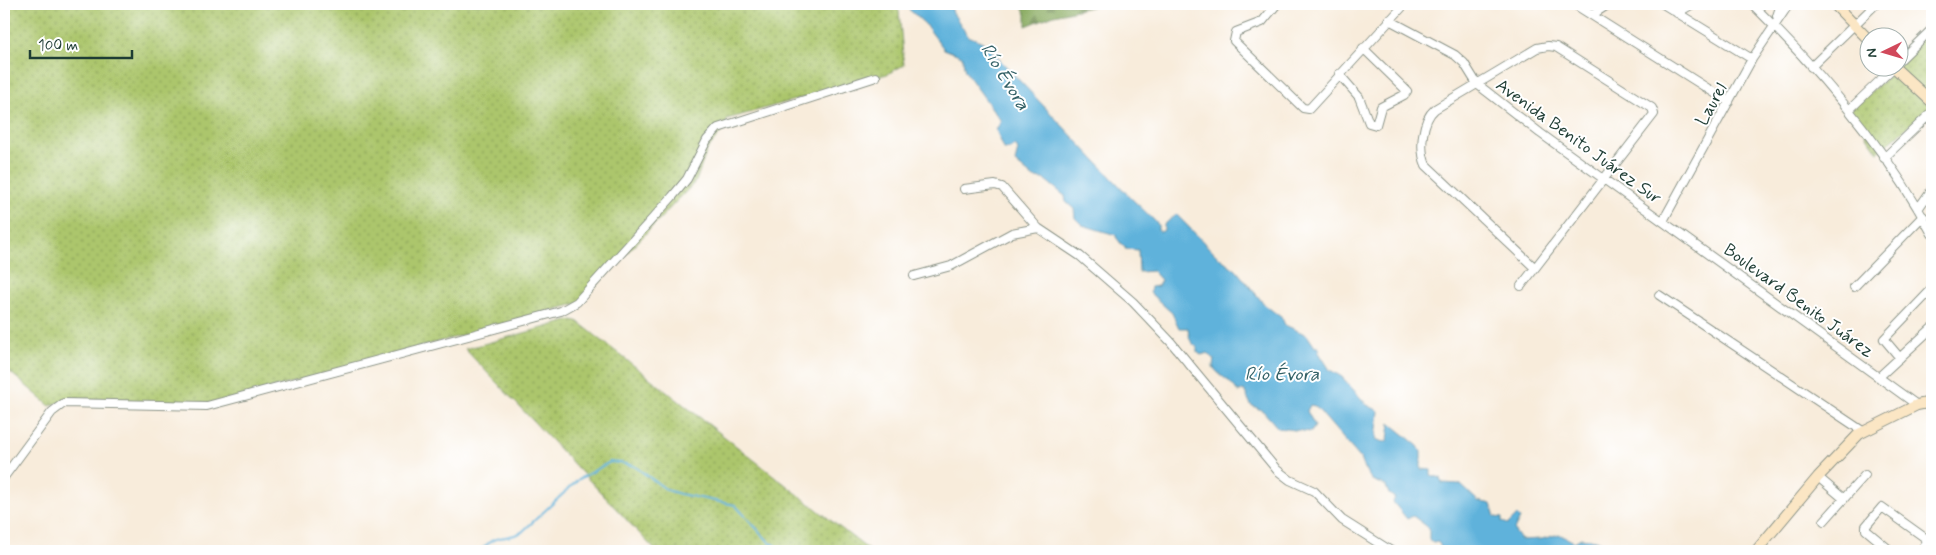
<svg xmlns="http://www.w3.org/2000/svg" width="1936" height="555" font-family="Mynerve,sans-serif">
	<style>
		.grass { fill: url(#grass-dots); stroke: #668250 }
		.forest { fill: url(#forest-firs); stroke: #54744a }
		.water { fill: #5fb2db; stroke: #3f7888 }
		.lines { fill: none; stroke-linecap: round; stroke-linejoin: round }
		.stream { stroke: #5fb2db; stroke-width: 2 }
		.street-casing { stroke: #8c9488; stroke-width: 10 }
		.secondary-casing { stroke: #8c9488; stroke-width: 12 }
		.street { stroke: #fff; stroke-width: 8 }
		.secondary { stroke: #fbe6c4; stroke-width: 10 }
		.labels { text-anchor: middle; stroke-width: 4; stroke-linejoin: round; paint-order: stroke }
		.street-label { font-size: 18px; fill: #1f3d34; stroke: #fff }
		.water-label { font-size: 19px; font-style: italic; fill: #326066; stroke: #fff }
	</style>
	<defs>
		<pattern id="grass-dots" width="8" height="8" patternUnits="userSpaceOnUse" patternTransform="scale(1.25)"><rect width="8" height="8" fill="#acc66c"/><path d="M2 2h.1M6 6h.1" fill="none" stroke="#8ba25a" stroke-width="1.8" stroke-linecap="round"/></pattern>
		<pattern id="forest-firs" width="22" height="20" patternUnits="userSpaceOnUse" patternTransform="scale(1.25)"><rect width="22" height="20" fill="#89ab60"/><path d="M5 1l3.5 6h-7zM16 11l3.5 6h-7z" fill="#6f8c50"/></pattern>
	</defs>
	<rect width="100%" height="100%" fill="#fff"/>
	<filter id="ink" filterUnits="userSpaceOnUse"><feTurbulence type="fractalNoise" baseFrequency=".02" numOctaves="2"/><feDisplacementMap in="SourceGraphic" scale="10" xChannelSelector="R" yChannelSelector="G"/><feConvolveMatrix kernelMatrix="1 2 1 2 8 2 1 2 1" color-interpolation-filters="sRGB"/></filter>
	<filter id="wash" filterUnits="userSpaceOnUse"><feTurbulence type="fractalNoise" baseFrequency=".0096" numOctaves="4" result="noise"/><feDisplacementMap in="SourceGraphic" scale="20" xChannelSelector="R" yChannelSelector="G"/><feGaussianBlur stdDeviation="1.12" result="paint"/><feColorMatrix in="noise" values="0 0 0 0 0 0 0 0 0 0 0 0 0 0 0 0 0 1.4 0 .05"/><feComposite in="paint" operator="in"/></filter>
	<g filter="url(#wash)">
		<rect width="100%" height="100%" fill="#f8ecdb"/>
		<!-- grass -->
		<path class="grass" d="M4,4H894L899,11L904,65L887,74L727,119L726,126L707,150L696,181L579,303L218,403L65,400L50,406L4,367Z
			M1932,24V106L1878,152L1849,110L1898,68L1899,58Z
			M572,320L577,321L870,551H656L465,349Z"/>
		<!-- forest -->
		<path class="forest" d="M1020,4H1104L1054,15L1026,26V14Z"/>
		<!-- water -->
		<path class="water" d="M903,4H950L953,13L968,36L983,42L1130,197L1158,224V230L1161,232L1164,230V225L1176,214L1216,255L1236,270L1265,305L1282,318L1285,325L1307,335L1315,347H1318L1320,350L1318,351L1330,370L1342,377L1367,405L1379,411L1376,439L1383,442L1388,440L1390,423L1418,446L1421,452V469L1431,470V475L1441,478L1442,483L1460,484L1478,501L1491,504L1495,517L1502,518V522L1508,524L1517,515L1520,518L1514,530L1521,540L1542,539L1559,534L1574,542L1581,538L1596,540L1608,546L1606,551H1439L1441,547L1438,542L1433,543L1429,540V528L1413,516L1407,519L1393,502L1395,498L1389,494L1386,486L1372,480L1367,473L1361,459L1315,406L1310,405L1307,411L1315,426L1311,432L1278,428L1263,411L1251,405L1244,390L1238,392C1229,378 1221,378 1213,367L1214,359L1208,353L1201,355L1197,352V347C1189,342 1189,337 1188,328H1179L1172,313L1150,293L1151,287L1158,286L1161,280L1153,271L1139,272L1138,250L1125,249L1126,247L1122,245L1116,237V235L1082,225L1075,218L1074,209L1066,202L1065,196L1044,179L1034,178L1015,162L1018,150L1015,145L1010,149H1004L996,130L1001,121L965,71L962,56L944,49L925,24Z"/>
		<g class="lines">
			<!-- stream -->
			<path class="stream" d="M481,551C497,531 503,542 522,532L579,479L610,462L621,463L634,466L667,490L680,494L735,505L770,543L785,551"/>
		</g>
	</g>
	<g filter="url(#ink)">
		<g class="lines">
			<defs>
				<path id="street" d="M1277,4L1262,22L1236,32L1234,41L1303,108L1309,109L1405,4
					M1574,4L1729,102
					M1663,4L1752,59
					M1752,4C1820,71 1887,148 1932,234
					M1677,13L1693,4
					M1592,15L1609,4
					M1777,16L1781,4
					M1389,20L1455,55L1464,63L1477,84L1540,133L1917,405
					M1898,62L1932,29
					M1811,67L1876,4
					M1339,74L1359,97L1369,123L1376,125L1381,107L1404,95L1407,91L1363,48
					M1849,110L1893,68
					M1884,158L1932,112
					M964,189L995,185L1002,187L1038,228L1080,256L1133,302L1170,341L1277,470L1290,480L1314,491L1342,520L1391,551
					M1918,209L1932,189
					M1663,221L1752,59L1789,4
					M914,276L951,266L1012,233L1038,228
					M1521,286L1535,268L1654,114L1652,108L1556,47L1548,46L1537,48L1435,109C1422,120 1419,149 1426,165L1535,268
					M1854,287L1923,216
					M1659,295L1864,432
					M1900,358L1884,339L1932,289
					M1880,376L1932,328
					M4,477L52,412L64,403L207,406L561,311L577,302L672,197L687,179L707,140L718,128L876,77
					M1818,477L1844,499
					M1824,521L1865,475
					M1891,551L1866,530V526L1882,507L1928,540
					M1921,551L1932,533"/>
				<path id="secondary" d="M1834,4L1868,39
					M1895,68L1932,102
					M1756,551L1818,477L1859,434L1917,405L1932,402"/>
			</defs>
			<!-- street casing -->
			<use href="#street" class="street-casing"/>
			<!-- secondary casing -->
			<use href="#secondary" class="secondary-casing"/>
			<!-- street -->
			<use href="#street" class="street"/>
			<!-- secondary -->
			<use href="#secondary" class="secondary"/>
		</g>
	</g>
	<g class="labels">
		<!-- street labels -->
		<g class="street-label">
			<text transform="translate(1711 104) rotate(-61)" y="6">Laurel</text>
			<text transform="translate(1579 141) rotate(36)" y="6">Avenida Benito Juárez Sur</text>
			<text transform="translate(1799 300) rotate(36)" y="6">Boulevard Benito Juárez</text>
		</g>
		<!-- water labels -->
		<g class="water-label">
			<text transform="translate(1006 76) rotate(58)" y="7">Río Évora</text>
			<text x="1282" y="380">Río Évora</text>
		</g>
	</g>
	<!-- margin -->
	<rect width="1936" height="555" fill="none" stroke="#fff" stroke-width="20"/>
	<!-- north arrow -->
	<g transform="translate(1884 52) rotate(265)"><circle r="24" fill="#ffffff" stroke="#a5b1ae"/>
	<path d="M0-4L9 19L0 12L-9 19Z" fill="#d1495b"/>
	<text y="-8" font-size="14" font-weight="bold" text-anchor="middle" fill="#1f3d34">N</text>
	</g>
	<!-- scale -->
	<path d="M30 50v8h102v-8" fill="none" stroke="#1f3d34" stroke-width="2.5"/>
	<text x="38" y="50" font-size="15" fill="#1f3d34" stroke="#ffffff" stroke-width="4" paint-order="stroke">100 m</text>
</svg>
